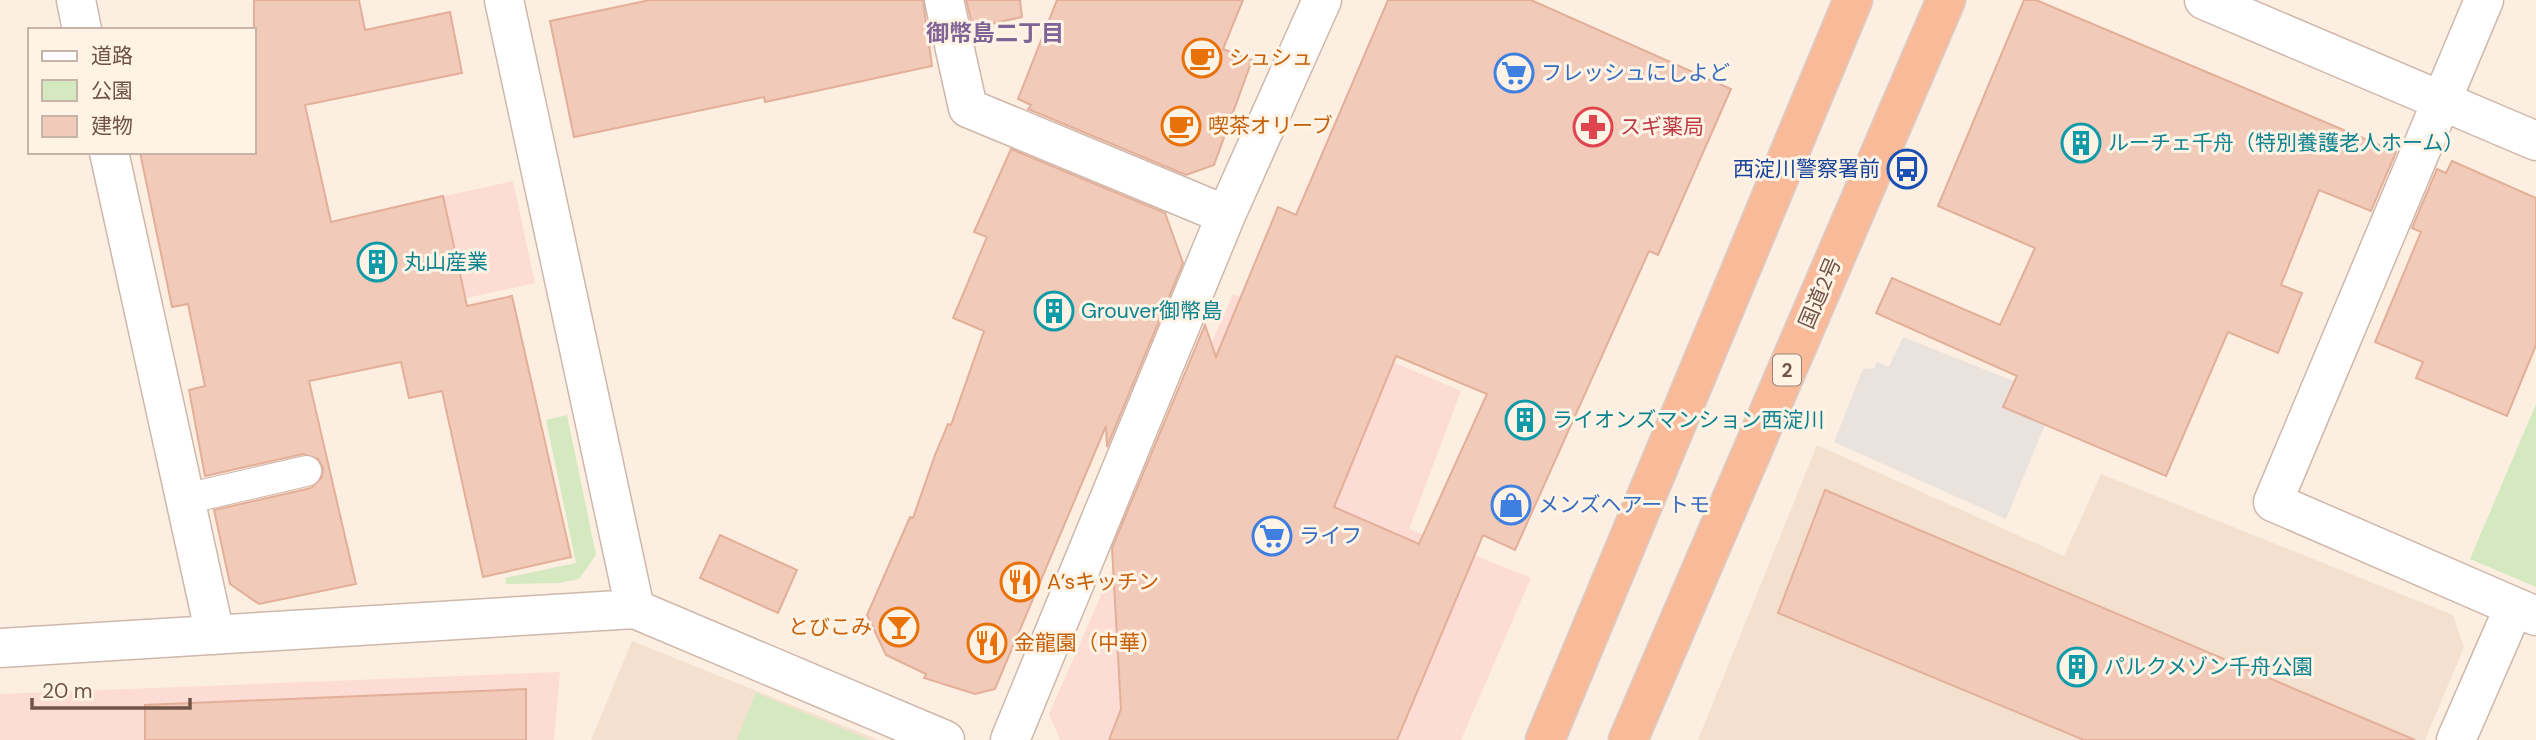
<svg xmlns="http://www.w3.org/2000/svg" width="2536" height="740" font-family="'DM Sans','Noto Sans JP',sans-serif">
	<style>
		.residential { fill: #f3e0cf }
		.commercial { fill: #fcdcd4 }
		.industrial { fill: #eae2dc }
		.green { fill: #d4e9c0 }
		.building { fill: #f1cab9; stroke: #e3af99; stroke-width: 2; fill-rule: evenodd }
		.lines { fill: none; stroke-linecap: round; stroke-linejoin: round }
		.service-casing { stroke: #cfb7ab; stroke-width: 32 }
		.minor-casing { stroke: #cfb7ab; stroke-width: 41 }
		.trunk-casing { stroke: #d8cfcc; stroke-width: 41 }
		.service { stroke: #fff; stroke-width: 30 }
		.minor { stroke: #fff; stroke-width: 38 }
		.trunk { stroke: #f8ba98; stroke-width: 38 }
		.labels { text-anchor: middle; stroke-width: 6; stroke-linejoin: round; paint-order: stroke }
		.shield { fill: #fff3e6; stroke: #9c8377; stroke-width: 2 }
		.shield-label { font-size: 19px; font-weight: bold; fill: #725348 }
		.food-label { font-size: 21px; fill: #c56008; stroke: #fff3e6; text-anchor: start }
		.shop-label { font-size: 21px; fill: #366cbe; stroke: #fff3e6; text-anchor: start }
		.health-label { font-size: 21px; fill: #be3a42; stroke: #fff3e6; text-anchor: start }
		.culture-label { font-size: 21px; fill: #0d838f; stroke: #fff3e6; text-anchor: start }
		.transit-label { font-size: 21px; fill: #164399; stroke: #fff3e6; text-anchor: end }
		.street-label { font-size: 21px; fill: #725348; stroke: #fff3e6 }
		.neighbourhood-label { font-size: 23px; font-weight: bold; fill: #806496; stroke: #fff3e6 }
	</style>
	<rect width="100%" height="100%" fill="#fcefe1"/>
	<!-- residential -->
	<path class="residential" d="M1817,445L2064,556L2101,474L2453,615L2464,647L2425,740H1698Z
		M632,641L879,740H591Z"/>
	<!-- commercial -->
	<path class="commercial" d="M513,181L535,283L307,333L285,231Z
		M1233,294L1461,391L1409,529L1531,578L1461,740H1060L1049,714Z
		M560,672L554,740H0V694Z"/>
	<!-- industrial -->
	<path class="industrial" d="M1903,337L2056,398L2006,519L1834,442L1863,369L1874,368L1877,362L1889,367Z"/>
	<!-- green -->
	<path class="green" d="M2536,404V587L2470,559Z
		M567,415L596,555L579,579L559,583L506,584L505,578L576,563L546,420Z
		M756,693L869,740H737Z"/>
	<!-- building -->
	<path class="building" d="M254,0H359L365,30L450,12L462,73L305,105L331,222L443,196L467,306L512,296L571,557L483,577L442,391L409,398L401,362L309,381L356,584L259,604L230,584L214,510L311,488L322,477L323,468L318,459L303,454L205,476L189,390L205,386L188,304L172,307L140,152H254Z
		M650,0H923L932,66L765,102L764,97L574,137L550,21Z
		M966,0H1020L1022,17L973,28Z
		M1057,0H1243L1223,49L1252,60L1214,165L1186,175L1028,109L1031,105L1018,99Z
		M1388,0H1531L1731,89L1658,255L1649,251L1515,550L1483,535L1397,740H1109L1121,709L1112,548L1205,325L1216,357L1278,207L1296,215ZM1396,356L1487,394L1419,544L1334,507Z
		M2024,0H2036L2396,152L2371,211L2319,190L2281,285L2302,293L2278,353L2228,332L2166,476L2003,407L2017,376L1876,313L1892,278L2000,325L2035,248L1938,206Z
		M1011,149L1165,213L1183,263L1107,447L1106,426L995,689L975,694L924,678L926,674L886,655L867,615L910,517L913,518L935,455L948,424L951,425L984,331L953,318L987,237L974,232Z
		M2452,161L2536,198V345L2507,416L2416,378L2423,362L2375,342L2421,232L2412,228L2437,169L2446,173Z
		M1825,490L2415,740H2084L1778,613Z
		M720,535L797,570L778,613L700,578Z
		M526,689V740H145V705Z"/>
	<g class="lines">
		<defs>
			<path id="service" d="M185,499L306,471"/>
			<path id="minor" d="M76,0L82,30
				M504,0L635,609
				M944,0L968,108L1226,215
				M2204,0L2536,141
				M2484,0L2273,502L2536,616
				M109,152L215,635
				M0,648L635,609L945,740
				M1010,740L1226,215L1322,0
				M2456,740L2514,607"/>
			<path id="trunk" d="M1545,740L1853,0
				M1628,740L1946,0"/>
		</defs>
		<!-- service casing -->
		<use href="#service" class="service-casing"/>
		<!-- minor casing -->
		<use href="#minor" class="minor-casing"/>
		<!-- trunk casing -->
		<use href="#trunk" class="trunk-casing"/>
		<!-- service -->
		<use href="#service" class="service"/>
		<!-- minor -->
		<use href="#minor" class="minor"/>
		<!-- trunk -->
		<use href="#trunk" class="trunk"/>
	</g>
	<!-- icons -->
	<defs>
		<symbol id="cafe-ring" viewBox="-11 -11 22 22"><circle r="9.5" fill="#fff3e6" stroke="#e8710a" stroke-width="1.5"/><path d="M-5.5-4.5H6V0H3Q3 3.5 0 3.5H-2.5Q-5.5 3.5-5.5 0ZM3-3.2v2h1.7v-2ZM-6 4.5H4V6H-6Z" fill="#e8710a"/></symbol>
		<symbol id="supermarket-ring" viewBox="-11 -11 22 22"><circle r="9.5" fill="#fff3e6" stroke="#3f7fe0" stroke-width="1.5"/><path d="M-6-5.5h2.5l.6 2H6L4.5 2H-2.5L-4.4-4H-6ZM-1.5 3.2a1.3 1.3 0 1 0 .1 0ZM3 3.2a1.3 1.3 0 1 0 .1 0Z" fill="#3f7fe0"/></symbol>
		<symbol id="pharmacy-ring" viewBox="-11 -11 22 22"><circle r="9.5" fill="#fff3e6" stroke="#e0444e" stroke-width="1.5"/><path d="M-2-6h4v4h4v4h-4v4h-4v-4h-4v-4h4Z" fill="#e0444e"/></symbol>
		<symbol id="building-ring" viewBox="-11 -11 22 22"><circle r="9.5" fill="#fff3e6" stroke="#0f9aa8" stroke-width="1.5"/><path d="M-4-6H4V6H1V3H-1V6H-4ZM-2.5-4.3h1.7v1.8h-1.7ZM.8-4.3h1.7v1.8H.8ZM-2.5-1h1.7V.8h-1.7ZM.8-1h1.7V.8H.8Z" fill="#0f9aa8"/></symbol>
		<symbol id="bus-ring" viewBox="-11 -11 22 22"><circle r="9.5" fill="#fff3e6" stroke="#1a4fb4" stroke-width="1.5"/><path d="M-5-6H5V4H4V6H2V4H-2V6H-4V4H-5ZM-3.5-4V0h7V-4ZM-3.5 1.2v1.5H-2V1.2ZM2 1.2v1.5H3.5V1.2Z" fill="#1a4fb4"/></symbol>
		<symbol id="shop-ring" viewBox="-11 -11 22 22"><circle r="9.5" fill="#fff3e6" stroke="#3f7fe0" stroke-width="1.5"/><path d="M-5-2.5h2.3a2.7 3.5 0 0 1 5.4 0H5L5.5 6h-11ZM-1.5-2.5h3a1.5 2.3 0 0 0-3 0Z" fill="#3f7fe0"/></symbol>
		<symbol id="restaurant-ring" viewBox="-11 -11 22 22"><circle r="9.5" fill="#fff3e6" stroke="#e8710a" stroke-width="1.5"/><path d="M-5-6h1v4h1v-4h1v4h1v-4h1v5L-1.5 .5V6h-2V.5L-5-1ZM5-6V6H3V1.5H1.5Q1.5-4 5-6Z" fill="#e8710a"/></symbol>
		<symbol id="bar-ring" viewBox="-11 -11 22 22"><circle r="9.5" fill="#fff3e6" stroke="#e8710a" stroke-width="1.5"/><path d="M-6-5H6L.8 .8V4.5H3.5V6h-7V4.5H-.8V.8Z" fill="#e8710a"/></symbol>
	</defs>
	<g fill-rule="evenodd">
		<use href="#cafe-ring" x="1180" y="36" width="44" height="44"/>
		<use href="#supermarket-ring" x="1492" y="51" width="44" height="44"/>
		<use href="#cafe-ring" x="1159" y="104" width="44" height="44"/>
		<use href="#pharmacy-ring" x="1571" y="105" width="44" height="44"/>
		<use href="#building-ring" x="2059" y="121" width="44" height="44"/>
		<use href="#bus-ring" x="1885" y="147" width="44" height="44"/>
		<use href="#building-ring" x="355" y="240" width="44" height="44"/>
		<use href="#building-ring" x="1032" y="289" width="44" height="44"/>
		<use href="#building-ring" x="1503" y="398" width="44" height="44"/>
		<use href="#shop-ring" x="1489" y="483" width="44" height="44"/>
		<use href="#supermarket-ring" x="1250" y="514" width="44" height="44"/>
		<use href="#restaurant-ring" x="998" y="560" width="44" height="44"/>
		<use href="#bar-ring" x="877" y="605" width="44" height="44"/>
		<use href="#restaurant-ring" x="965" y="621" width="44" height="44"/>
		<use href="#building-ring" x="2055" y="645" width="44" height="44"/>
	</g>
	<g class="labels">
		<!-- shield labels -->
		<rect class="shield" x="1773" y="354.5" width="28" height="31" rx="5"/>
		<g class="shield-label">
			<text x="1787" y="377">2</text>
		</g>
		<!-- food labels -->
		<g class="food-label">
			<text x="1229" y="65">シュシュ</text>
			<text x="1208" y="133">喫茶オリーブ</text>
			<text x="1047" y="589">A’sキッチン</text>
			<text x="872" y="634" text-anchor="end">とびこみ</text>
			<text x="1014" y="650">金龍園（中華）</text>
		</g>
		<!-- shop labels -->
		<g class="shop-label">
			<text x="1541" y="80">フレッシュにしよど</text>
			<text x="1538" y="512">メンズヘアー トモ</text>
			<text x="1299" y="543">ライフ</text>
		</g>
		<!-- health labels -->
		<g class="health-label">
			<text x="1620" y="134">スギ薬局</text>
		</g>
		<!-- culture labels -->
		<g class="culture-label">
			<text x="2108" y="150">ルーチェ千舟（特別養護老人ホーム）</text>
			<text x="404" y="269">丸山産業</text>
			<text x="1081" y="318">Grouver御幣島</text>
			<text x="1552" y="427">ライオンズマンション西淀川</text>
			<text x="2104" y="674">パルクメゾン千舟公園</text>
		</g>
		<!-- transit labels -->
		<g class="transit-label">
			<text x="1880" y="176">西淀川警察署前</text>
		</g>
		<!-- street labels -->
		<g class="street-label">
			<text transform="translate(1820 293) rotate(-67)" y="7">国道2号</text>
		</g>
		<!-- neighbourhood labels -->
		<g class="neighbourhood-label">
			<text x="995" y="41">御幣島二丁目</text>
		</g>
	</g>
	<!-- legend -->
	<rect x="28" y="28" width="228" height="126" fill="#fff3e6" stroke="#c7b3a7" stroke-width="2"/>
	<rect x="42" y="51" width="35" height="10" fill="#ffffff" stroke="#c7b3a7" stroke-width="2"/>
	<text x="91" y="63" font-size="21" fill="#725348">道路</text>
	<rect x="42" y="80" width="35" height="21" fill="#d4e9c0" stroke="#c7b3a7" stroke-width="2"/>
	<text x="91" y="98" font-size="21" fill="#725348">公園</text>
	<rect x="42" y="116" width="35" height="21" fill="#f1cab9" stroke="#c7b3a7" stroke-width="2"/>
	<text x="91" y="133" font-size="21" fill="#725348">建物</text>
	<!-- scale -->
	<path d="M32 698v10h158v-10" fill="none" stroke="#725348" stroke-width="3.5"/>
	<text x="42" y="698" font-size="21" fill="#725348" stroke="#fff3e6" stroke-width="5" paint-order="stroke">20 m</text>
</svg>
